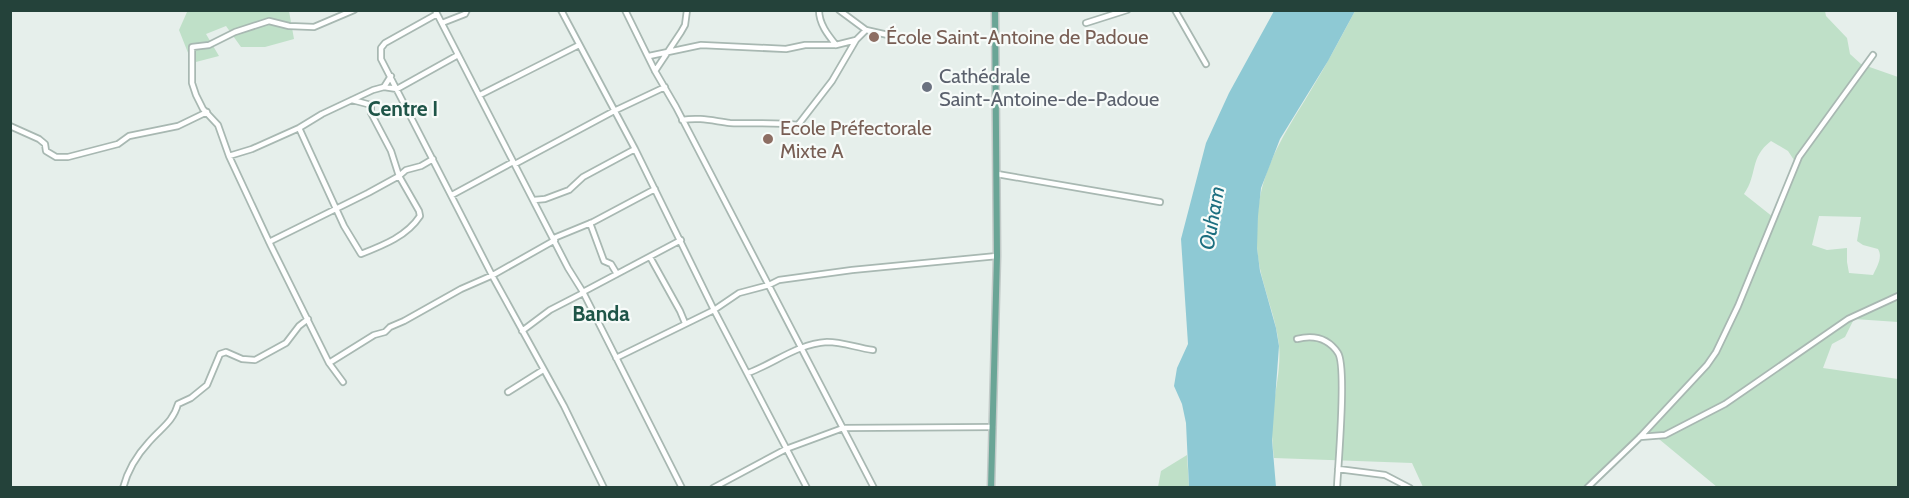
<svg xmlns="http://www.w3.org/2000/svg" width="1909" height="498" font-family="Cabin,sans-serif">
	<style>
		.green { fill: #bfe0c8; fill-rule: evenodd }
		.water { fill: #8ec9d4 }
		.lines { fill: none; stroke-linecap: round; stroke-linejoin: round }
		.minor-casing { stroke: #a8b8b2; stroke-width: 8 }
		.major-casing { stroke: #c2cac8; stroke-width: 9 }
		.minor { stroke: #fff; stroke-width: 4.5 }
		.major { stroke: #6aa596; stroke-width: 6 }
		.education-dot { fill: #8d6e63; stroke: #f7fbf9; stroke-width: 2 }
		.worship-dot { fill: #6b7280; stroke: #f7fbf9; stroke-width: 2 }
		.labels { text-anchor: middle; stroke-width: 4.5; stroke-linejoin: round; paint-order: stroke }
		.education-label { font-size: 20px; fill: #785e54; stroke: #f7fbf9; text-anchor: start }
		.worship-label { font-size: 20px; fill: #5b616d; stroke: #f7fbf9; text-anchor: start }
		.neighbourhood-label { font-size: 21px; font-weight: bold; fill: #1f5548; stroke: #f7fbf9 }
		.water-label { font-size: 21px; font-style: italic; fill: #1c6f80; stroke: #f7fbf9 }
	</style>
	<rect width="100%" height="100%" fill="#e6efeb"/>
	<!-- green -->
	<path class="green" d="M184,11H289L294,39L265,47H241L226,26L206,34L219,56L192,63L179,30L187,12Z
		M1355,11H1825L1826,16L1847,38L1850,54L1861,64L1898,77V322L1854,319L1845,337L1832,344L1823,368L1898,379V487H1717L1648,430L1593,485L1596,487H1423L1412,463L1274,458C1272,442 1271,425 1273,408C1276,388 1281,366 1279,345C1275,311 1259,281 1257,247C1257,228 1257,206 1262,188C1271,152 1292,122 1311,90C1327,64 1341,37 1355,11ZM1771,141L1788,151L1794,160L1773,217L1744,194C1758,174 1749,158 1771,141ZM1819,216L1861,217L1857,241L1863,245L1878,249C1883,257 1877,267 1873,275L1849,273L1847,262V248L1827,250L1812,245Z
		M1187,455L1189,487H1158L1161,471Z"/>
	<!-- water -->
	<path class="water" d="M1274,11H1355L1328,61L1280,139L1261,188L1258,216L1257,248L1260,271L1276,328L1279,346L1272,440L1276,487H1189L1186,423L1182,404L1174,386L1177,368L1188,344L1181,239L1206,143L1229,93Z"/>
	<g class="lines">
		<defs>
			<path id="minor" d="M435,10L568,268L583,292L682,488
				M561,10L635,149L714,310L807,488
				M625,10L655,71L676,107L874,488
				M819,10C819,24 828,35 836,45
				M839,10L866,30L888,35
				M1175,10L1206,64
				M437,14L385,43L381,48V59L494,279L564,406L604,488
				M442,23L465,14L467,10
				M1086,23L1127,10
				M649,56L701,45L786,49L805,45H836L856,40L866,30
				M655,71L681,32L685,25L687,10
				M384,87L397,89L458,55
				M480,95L579,45
				M682,120C700,117 713,121 730,123C753,124 776,122 798,125L832,81L856,40
				M10,126L39,139L45,144L46,151L56,157H68L118,144L129,136L178,126L207,112
				M299,128L344,226L361,254C384,245 407,236 420,216L419,211L399,176L391,151L371,113V105L352,100
				M229,156L252,149L299,128L322,114L373,90L384,87L391,76
				M515,164L614,111L665,87
				M997,174L1160,202
				M452,195L513,162
				M534,200L545,199L569,190L583,177L635,149
				M590,223L604,261L611,264L617,274
				M554,238L593,222L655,189
				M269,242L368,193L399,176L406,170L421,166L433,159
				M650,257L680,311L685,323
				M583,292L681,240
				M522,331L550,310L583,293
				M1297,339C1313,335 1328,338 1338,353C1347,367 1338,465 1337,488
				M616,358L714,310L739,293L769,285L779,280L852,270L997,256
				M329,363L374,335L385,332L390,327L404,321L461,289L493,275L555,240
				M748,373C775,363 797,344 827,342C843,342 857,348 873,350
				M343,382L329,363L271,246L229,156L218,125L203,109L196,95L192,83V47L209,45L235,32L269,21L289,26L314,27L354,10
				M508,392L543,370
				M1640,437L1665,435L1725,404L1848,319L1898,296
				M1338,469L1385,475L1410,488
				M123,488C128,469 136,456 149,442C161,428 173,422 178,404L191,398L207,385L220,354L226,352L242,359L255,360L286,343L299,326L308,319
				M713,488L786,449L843,428L993,427
				M1587,488L1640,437L1707,365L1716,352L1738,306L1799,157L1873,55"/>
			<path id="major" d="M991,488L997,256L995,10"/>
		</defs>
		<!-- minor casing -->
		<use href="#minor" class="minor-casing"/>
		<!-- major casing -->
		<use href="#major" class="major-casing"/>
		<!-- minor -->
		<use href="#minor" class="minor"/>
		<!-- major -->
		<use href="#major" class="major"/>
	</g>
	<!-- markers -->
	<g class="education-dot">
		<circle cx="874" cy="37" r="6"/>
		<circle cx="768" cy="139" r="6"/>
	</g>
	<circle class="worship-dot" cx="927" cy="87" r="6"/>
	<g class="labels">
		<!-- education labels -->
		<g class="education-label">
			<text x="886" y="44">École Saint-Antoine de Padoue</text>
			<text x="780" y="135">Ecole Préfectorale<tspan x="780" dy="23">Mixte A</tspan></text>
		</g>
		<!-- worship labels -->
		<g class="worship-label">
			<text x="939" y="83">Cathédrale<tspan x="939" dy="23">Saint-Antoine-de-Padoue</tspan></text>
		</g>
		<!-- neighbourhood labels -->
		<g class="neighbourhood-label">
			<text x="403" y="116">Centre I</text>
			<text x="601" y="321">Banda</text>
		</g>
		<!-- water labels -->
		<g class="water-label">
			<text transform="translate(1212 218) rotate(-80)" y="7">Ouham</text>
		</g>
	</g>
	<!-- border -->
	<rect width="1909" height="498" fill="none" stroke="#24423a" stroke-width="24"/>
</svg>
